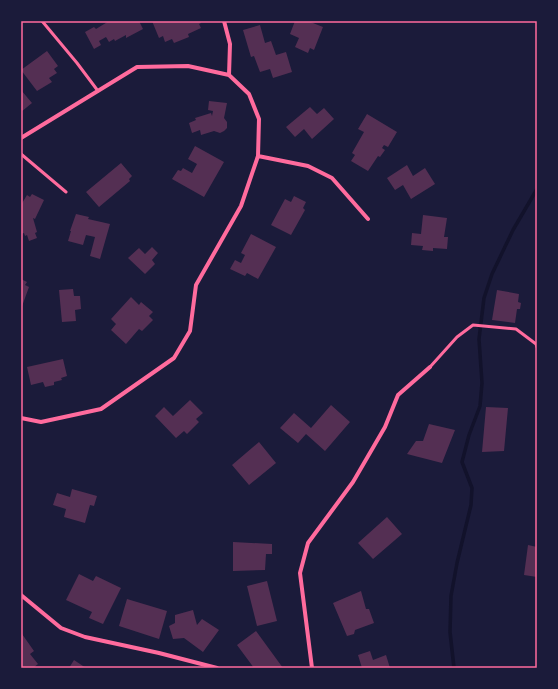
<svg xmlns="http://www.w3.org/2000/svg" width="558" height="689" font-family="'Open Sans',sans-serif">
	<style>
		.lines { fill: none; stroke-linecap: round; stroke-linejoin: round }
		.stream { stroke: #12122b; stroke-width: 3.5 }
		.building { fill: #542f53 }
		.service { stroke: #ff6b9d; stroke-width: 3 }
		.minor { stroke: #ff6b9d; stroke-width: 4 }
		.neatline { fill: none; stroke: #ff6b9d; stroke-width: 1.5 }
	</style>
	<rect width="100%" height="100%" fill="#1b1b3a"/>
	<g class="lines">
		<!-- stream -->
		<path class="stream" d="M454,668L450,632L451,596L457,563L471,505L472,488L462,462L469,435L480,406L482,383L479,339L484,298L492,274L513,230L537,189"/>
	</g>
	<!-- building -->
	<path class="building" d="M109,21H139L143,29L126,38V35L115,41L114,39L109,42L106,37L99,41L101,45L94,49L85,32L94,27L96,29Z
		M152,21H200L201,23L199,24L201,28L188,34L189,37L174,43L172,39L165,42L163,36L159,38Z
		M295,21H308L323,27L314,50L310,48L308,53L295,47L299,38L290,34Z
		M260,25L265,43L271,41L276,55L286,52L292,72L273,78L270,69L260,72L254,56L251,57L243,30Z
		M47,51L58,66L54,69L57,73L49,78L52,82L37,91L21,70Z
		M21,90L32,103L21,112Z
		M209,101L227,103L224,118L227,122V128L224,131L220,133L214,131L201,135L200,130L192,133L189,123L196,120L195,118L211,113L212,116L213,111L208,110Z
		M310,107L317,114L324,108L334,119L312,139L304,129L295,137L286,127Z
		M367,114L397,132L388,147L384,145L382,148L385,150L380,157L378,156L368,171L351,161L355,155L352,153L364,132L358,129Z
		M195,146L224,162L204,197L172,179L178,170L181,171L183,168L192,173L197,164L188,159Z
		M121,163L132,176L129,179L130,181L99,207L86,192Z
		M407,165L413,176L425,168L435,184L411,199L403,185L395,190L387,178Z
		M32,194L44,200L35,219L33,218L37,232L35,233L37,238L29,241L27,235L25,236L24,233L21,234V205L27,195L30,197Z
		M294,196L306,202L303,208L305,210L291,235L271,225L285,199L291,202Z
		M76,214L89,217L88,219L110,224L100,259L90,256L95,237L86,235L83,245L68,241L71,231H70Z
		M423,215L447,218L444,237H448L447,249L433,248V251L422,250L423,246L411,245L412,233L421,234Z
		M251,234L276,247L258,279L247,273L245,276L230,269L235,260L241,263L245,255L241,253Z
		M152,247L158,253L152,260L155,264L145,274L128,258L139,248L145,254Z
		M21,279L27,282L25,285L29,287L21,309Z
		M73,289L74,296H80L81,309L75,310L76,321L62,322L59,290Z
		M497,290L519,294L518,302L521,303L520,309H517L515,323L492,320Z
		M131,297L139,305L141,302L153,312L149,316L153,320L142,331L139,329L126,344L111,330L116,324L111,319Z
		M63,359L67,376L61,378L62,380L54,382V385L45,387L43,382L31,385L27,367Z
		M190,400L203,413L196,419L199,422L187,434L184,431L176,438L155,416L164,407L173,416Z
		M331,405L350,422L325,451L306,434L298,443L280,428L294,413L311,428Z
		M486,407L508,408L504,451L482,452Z
		M429,424L455,430L442,463L407,454L416,441H423Z
		M259,442L276,463L249,485L232,465Z
		M72,489L97,496L94,506L90,505L85,523L64,517L66,509L53,505L57,493L70,497Z
		M387,517L402,534L373,559L358,543Z
		M233,542L272,544V554H266L265,570L233,571Z
		M528,545L537,547V577L524,575Z
		M79,574L93,581L96,576L121,588L103,624L89,618L92,612L66,600Z
		M267,581L277,621L257,626L247,586Z
		M361,591L366,609H369L374,623L355,630L354,634L347,636L333,603Z
		M127,599L167,611L159,639L119,626Z
		M193,610L197,625L202,619L219,630L203,652L184,638L173,639L169,626L175,623V615Z
		M256,631L283,668H254L237,645Z
		M22,634L34,651L30,654L38,664L33,668H21Z
		M370,651L373,660L386,655L390,668H362L358,655Z
		M74,660L86,668H69Z"/>
	<g class="lines">
		<!-- service -->
		<path class="service" d="M42,21L77,63L98,91
			M21,154L66,192
			M430,367L457,337L473,325L516,329L536,344L537,347"/>
		<!-- minor -->
		<path class="minor" d="M224,21L230,44L229,75
			M21,138L137,67L188,66L229,75
			M258,156L308,166L332,178L368,219
			M21,418L41,422L101,409L174,358L190,331L196,285L241,206L258,156L259,119L249,94L229,75
			M21,595L61,628L85,637L159,653L217,668
			M312,668L300,573L308,543L353,482L385,427L398,395L430,367"/>
	</g>
	<!-- border -->
	<rect width="558" height="689" fill="none" stroke="#1b1b3a" stroke-width="44"/>
	<rect x="22" y="22" width="514" height="645" class="neatline"/>
</svg>
